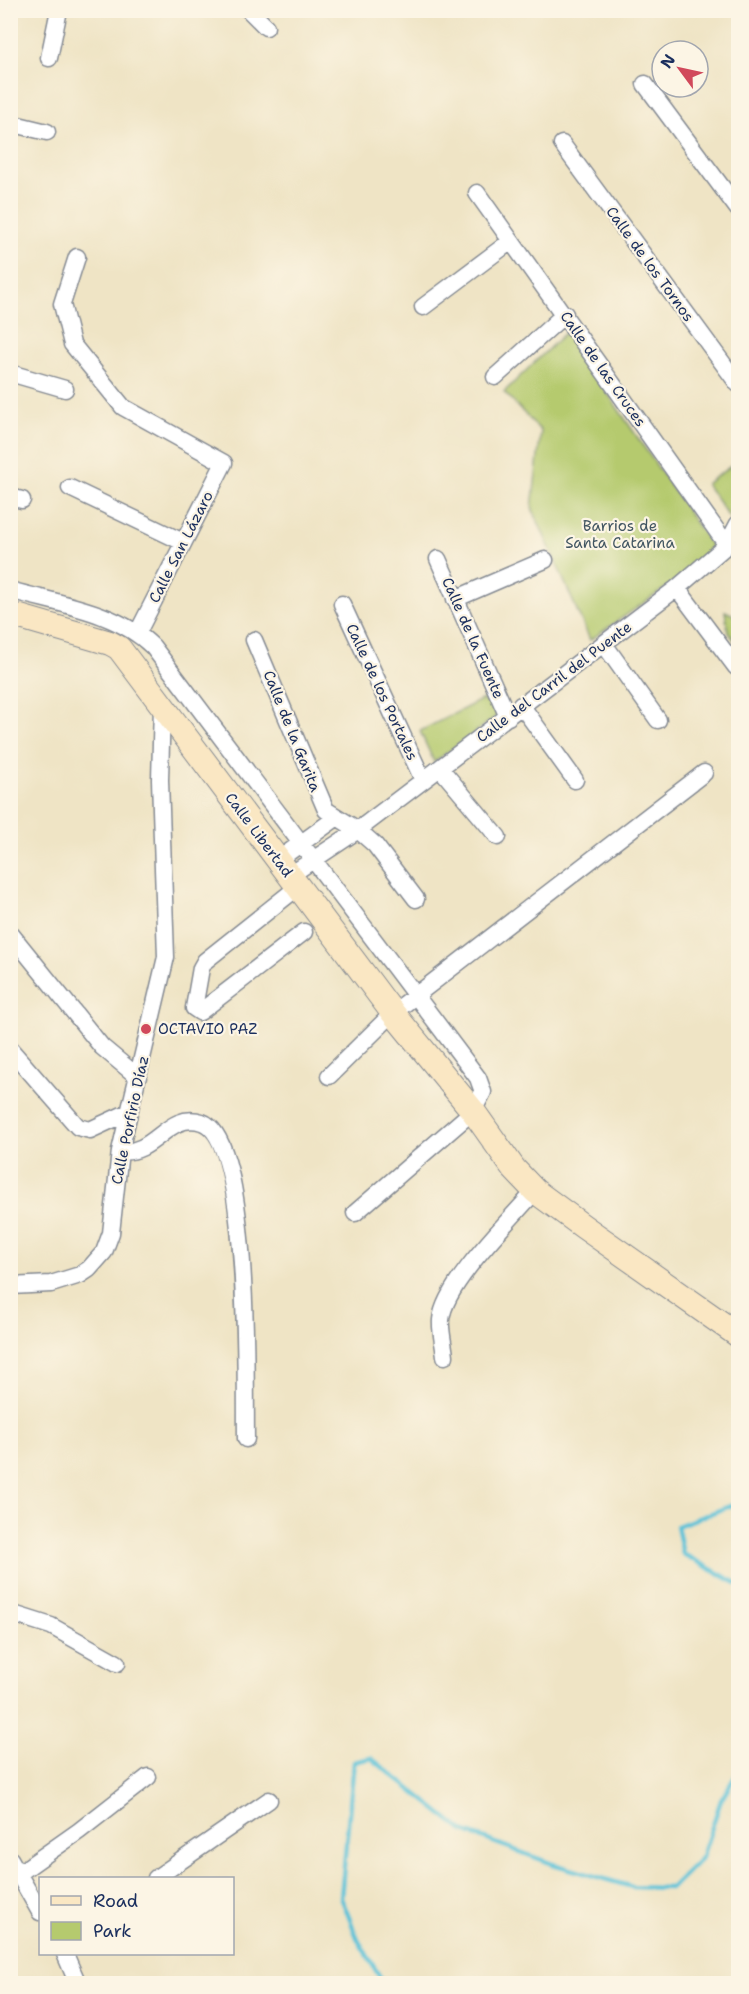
<svg xmlns="http://www.w3.org/2000/svg" width="749" height="1994" font-family="'Shantell Sans',sans-serif">
	<style>
		.green { fill: #b5ca6e; stroke: #687c66; stroke-width: 1.5 }
		.lines { fill: none; stroke-linecap: round; stroke-linejoin: round }
		.stream { stroke: #5bc2d8; stroke-width: 4.5 }
		.minor-casing { stroke: #858a92; stroke-width: 19 }
		.secondary-casing { stroke: #858a92; stroke-width: 26 }
		.minor { stroke: #fff; stroke-width: 16 }
		.secondary { stroke: #fae7c3; stroke-width: 24 }
		.poi-dot { fill: #d1495b; stroke: #fcf5e5; stroke-width: 2 }
		.labels { text-anchor: middle; stroke-width: 4.5; stroke-linejoin: round; paint-order: stroke }
		.street-label { font-size: 15px; fill: #1b2f5e; stroke: #fcf5e5 }
		.park-label { font-size: 15px; fill: #425662; stroke: #fcf5e5 }
		.poi-label { font-size: 15px; fill: #1b2f5e; stroke: #fcf5e5; text-anchor: start }
	</style>
	<rect width="100%" height="100%" fill="#fcf5e5"/>
	<filter id="ink" filterUnits="userSpaceOnUse"><feTurbulence type="fractalNoise" baseFrequency=".0167" numOctaves="2"/><feDisplacementMap in="SourceGraphic" scale="12" xChannelSelector="R" yChannelSelector="G"/><feConvolveMatrix kernelMatrix="1 2 1 2 8 2 1 2 1" color-interpolation-filters="sRGB"/></filter>
	<filter id="wash" filterUnits="userSpaceOnUse"><feTurbulence type="fractalNoise" baseFrequency=".008" numOctaves="4" result="noise"/><feDisplacementMap in="SourceGraphic" scale="24" xChannelSelector="R" yChannelSelector="G"/><feGaussianBlur stdDeviation="1.35" result="paint"/><feColorMatrix in="noise" values="0 0 0 0 0 0 0 0 0 0 0 0 0 0 0 0 0 1.4 0 .05"/><feComposite in="paint" operator="in"/></filter>
	<g filter="url(#wash)">
		<rect width="100%" height="100%" fill="#efe4c5"/>
		<!-- green -->
		<path class="green" d="M566,332L716,553L590,640L532,508L541,431L504,392Z
			M738,461V517L735,526L706,484Z
			M725,611L738,617V645L728,632Z
			M483,699L485,703L494,699L501,713L434,762L420,731Z"/>
		<g class="lines">
			<!-- stream -->
			<path class="stream" d="M738,1503L677,1526L683,1554L738,1584
				M384,1984L358,1940L341,1897L354,1762L371,1758L463,1831L553,1864L632,1887L671,1888L702,1857L721,1800L738,1772"/>
		</g>
	</g>
	<g filter="url(#ink)">
		<g class="lines">
			<defs>
				<path id="minor" d="M249,10L266,27
					M49,58L59,10
					M645,84L738,209
					M10,123L47,132
					M562,144L738,384
					M477,193L727,545
					M77,257L62,304L72,344L123,407L224,463L138,632
					M423,307L511,241
					M10,373L65,389
					M495,377L565,314
					M70,488L183,542
					M10,497L22,500
					M438,559L508,717
					M677,588L736,667
					M10,590C58,604 117,611 153,647L478,1078L483,1092L473,1111L355,1213
					M455,599L545,560
					M342,604L423,780
					M254,640L326,810L358,830L375,845L416,899
					M604,644L658,720
					M521,705L575,780
					M440,768L498,837
					M278,860L336,818
					M289,876L358,830L677,588L727,545L738,524
					M298,887L205,961L201,968L194,1008L200,1012L304,932
					M10,933L102,1047L138,1077
					M10,1049L78,1127L90,1130L129,1112
					M329,1076L393,1013L704,773
					M120,1151C155,1156 167,1111 202,1122C252,1139 245,1389 246,1439
					M10,1286L51,1284L80,1275L89,1269L104,1252L111,1233L120,1151L166,957L160,780L162,705
					M445,1356C444,1345 440,1331 441,1320C444,1284 511,1219 535,1191
					M10,1613L51,1626L117,1663
					M10,1859L40,1912
					M18,1874L79,1831L148,1777
					M156,1878L269,1800
					M65,1954L78,1984"/>
				<path id="secondary" d="M10,614L110,643L119,648L393,1013L473,1111L514,1169L535,1191L584,1227L738,1335"/>
			</defs>
			<!-- minor casing -->
			<use href="#minor" class="minor-casing"/>
			<!-- secondary casing -->
			<use href="#secondary" class="secondary-casing"/>
			<!-- minor -->
			<use href="#minor" class="minor"/>
			<!-- secondary -->
			<use href="#secondary" class="secondary"/>
		</g>
	</g>
	<!-- markers -->
	<circle class="poi-dot" cx="146" cy="1029" r="6"/>
	<g class="labels">
		<!-- street labels -->
		<g class="street-label">
			<text transform="translate(650 264) rotate(54)" y="5">Calle de los Tornos</text>
			<text transform="translate(603 369) rotate(55)" y="5">Calle de las Cruces</text>
			<text transform="translate(181 547) rotate(-63)" y="5">Calle San Lázaro</text>
			<text transform="translate(473 638) rotate(66)" y="5">Calle de la Fuente</text>
			<text transform="translate(554 682) rotate(-37)" y="5">Calle del Carril del Puente</text>
			<text transform="translate(382 692) rotate(65)" y="5">Calle de los Portales</text>
			<text transform="translate(292 731) rotate(68)" y="5">Calle de la Garita</text>
			<text transform="translate(259 835) rotate(53)" y="5">Calle Libertad</text>
			<text transform="translate(130 1120) rotate(-78)" y="5">Calle Porfirio Díaz</text>
		</g>
		<!-- park labels -->
		<g class="park-label">
			<text x="620" y="531">Barrios de<tspan x="620" dy="17">Santa Catarina</tspan></text>
		</g>
		<!-- poi labels -->
		<g class="poi-label">
			<text x="158" y="1034">OCTAVIO PAZ</text>
		</g>
	</g>
	<!-- margin -->
	<rect width="749" height="1994" fill="none" stroke="#fcf5e5" stroke-width="36"/>
	<!-- legend -->
	<rect x="39" y="1877" width="195" height="78" fill="#fcf5e5" stroke="#a2a6af" stroke-width="1.5"/>
	<rect x="51" y="1896" width="30" height="9" fill="#fae7c3" stroke="#a2a6af" stroke-width="1.5"/>
	<text x="93" y="1907" font-size="18" fill="#1b2f5e">Road</text>
	<rect x="51" y="1922" width="30" height="18" fill="#b5ca6e" stroke="#a2a6af" stroke-width="1.5"/>
	<text x="93" y="1937" font-size="18" fill="#1b2f5e">Park</text>
	<!-- north arrow -->
	<g transform="translate(680 69) rotate(303)"><circle r="28" fill="#fcf5e5" stroke="#a2a6af" stroke-width="1.5"/>
	<path d="M0-4.5L10 22L0 15L-10 22Z" fill="#d1495b"/>
	<text y="-9" font-size="16" font-weight="bold" text-anchor="middle" fill="#1b2f5e">N</text>
	</g>
</svg>
